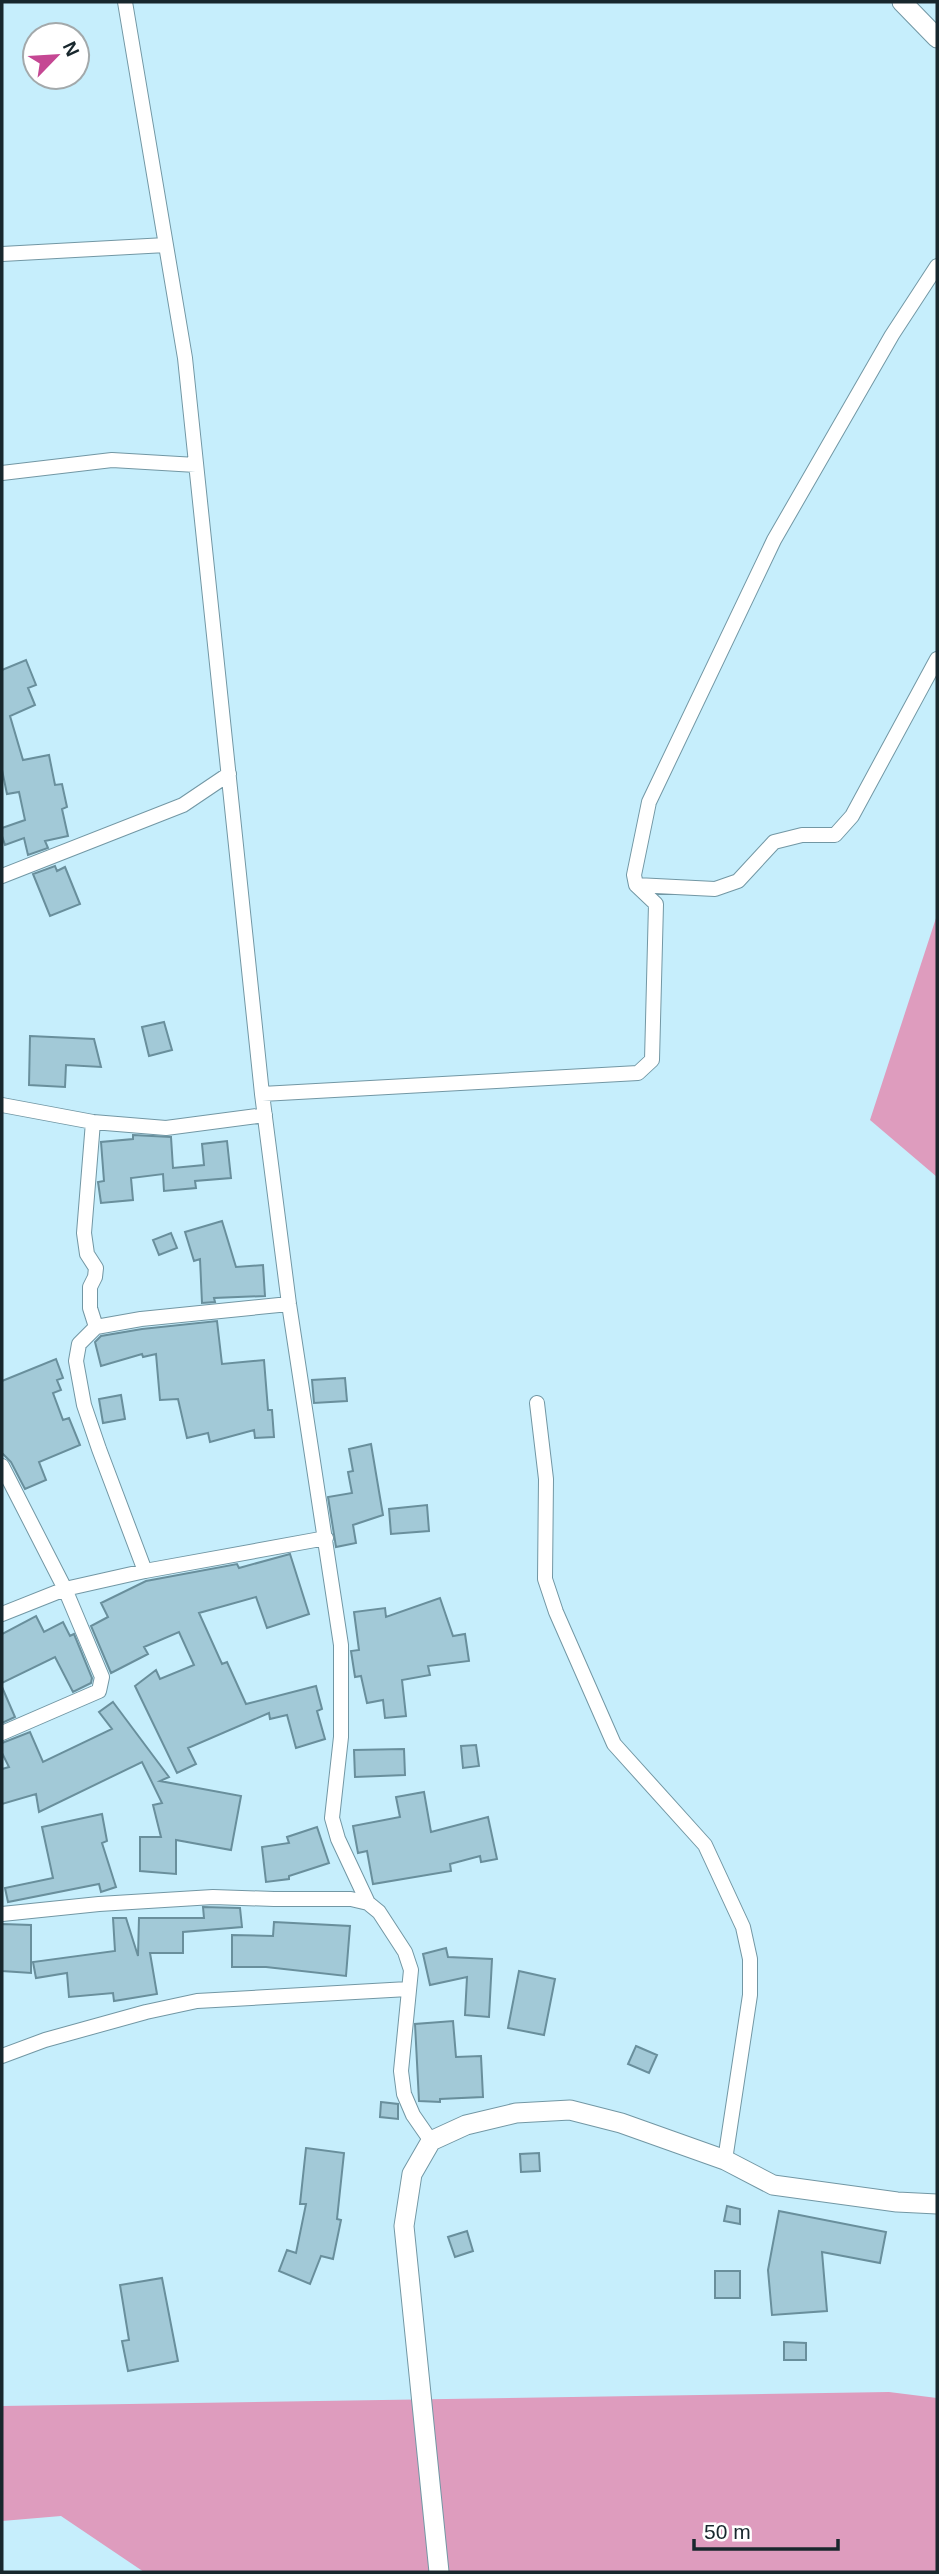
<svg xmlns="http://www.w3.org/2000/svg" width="939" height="2574" font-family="Helvetica,sans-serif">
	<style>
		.forest { fill: #de9cbe }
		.building { fill: #a2c9d7; stroke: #698f9c; stroke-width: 2 }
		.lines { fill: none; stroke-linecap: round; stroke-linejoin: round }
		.minor-casing { stroke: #7297a4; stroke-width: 16 }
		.tertiary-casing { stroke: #7297a4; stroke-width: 21 }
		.minor { stroke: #fff; stroke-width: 14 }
		.tertiary { stroke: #fff; stroke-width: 19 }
	</style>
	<rect width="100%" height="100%" fill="#c6eefc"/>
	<!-- forest -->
	<path class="forest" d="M937,915V1177L870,1120Z
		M889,2392L937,2398V2572H144L61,2516L2,2521V2406Z"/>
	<!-- building -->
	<path class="building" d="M26,660L36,685L28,688L35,705L10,716L23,760L49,755L55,785L62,784L67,807L62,809L68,836L45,841L48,848L28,855L24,838L5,845L2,836V828L25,820L19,792L7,794L2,770V670Z
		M55,866L57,871L65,867L80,904L50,916L33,874Z
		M164,1022L172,1050L149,1056L142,1027Z
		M30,1036L94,1039L101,1067L66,1065L65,1087L29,1085Z
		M133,1135L171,1137L173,1168L204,1165L202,1144L227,1141L231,1178L195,1181L196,1188L164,1191L163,1174L131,1178L133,1200L101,1203L98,1182L104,1181L101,1142L133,1139Z
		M222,1221L236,1267L263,1265L265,1296L214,1298L215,1302L202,1303L200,1259L194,1261L185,1232Z
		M171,1233L177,1248L159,1255L153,1240Z
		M217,1321L222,1364L264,1360L268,1410H272L274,1437L255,1438L254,1430L210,1442L208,1433L187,1438L178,1399L160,1400L156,1354L143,1357L142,1354L101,1366L95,1342L101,1336L142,1329Z
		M56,1359L63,1378L57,1380L61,1390L53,1393L63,1420L69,1418L80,1445L39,1462L46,1480L25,1489L11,1462L2,1453V1381Z
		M345,1378L347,1401L314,1403L312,1380Z
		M121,1395L125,1419L103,1423L99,1399Z
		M371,1444L383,1515L353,1525L356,1543L336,1547L328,1497L352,1493L348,1472L353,1471L349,1449Z
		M427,1505L429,1531L391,1534L389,1509Z
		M290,1554L309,1614L267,1628L256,1597L199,1613L222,1664L227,1662L246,1704L316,1686L322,1709L317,1711L325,1739L296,1748L287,1715L270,1719L269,1713L188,1748L196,1764L177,1773L135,1686L156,1670L160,1679L194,1665L179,1632L144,1647L148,1654L111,1673L91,1626L108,1617L101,1603L146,1581L237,1564L239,1568Z
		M440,1598L453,1636L465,1634L469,1661L428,1666L430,1675L402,1680L406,1716L385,1718L383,1700L367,1703L361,1676L355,1677L351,1651L359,1650L354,1612L385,1608L386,1617Z
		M36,1616L44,1632L63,1622L70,1636L74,1634L92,1678L91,1683L73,1692L55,1657L2,1683V1634Z
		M2,1687L15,1717L2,1723Z
		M113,1702L169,1777L160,1781L241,1796L231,1850L176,1840V1874L140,1871V1837H161L153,1805L162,1803L142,1762L39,1812L36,1794L2,1804V1769L9,1767L2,1753V1743L30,1732L43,1762L112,1729L99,1712Z
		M476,1745L479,1766L463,1768L461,1746Z
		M404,1749L405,1775L355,1777L354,1750Z
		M424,1792L431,1832L488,1817L497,1859L481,1862L480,1856L450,1864L451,1871L373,1884L367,1851L358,1853L353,1826L400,1817L396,1797Z
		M102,1814L107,1841L102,1843L116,1887L101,1892L99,1884L8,1902L5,1888L53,1878L42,1827Z
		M317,1827L329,1863L289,1876V1879L266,1882L262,1847L289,1843L287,1837Z
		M203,1907L240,1908L242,1927L183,1932V1953H150L157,1994L114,2001L113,1993L69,1997L67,1973L36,1978L33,1962L115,1951L113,1918H126L138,1956L139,1918H204Z
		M274,1922L350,1926L346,1976L266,1967H232V1935L273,1936Z
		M2,1924L31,1925V1973L2,1971Z
		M446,1948L448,1957L492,1959L489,2017L465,2015L467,1977L430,1985L423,1954Z
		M519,1971L555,1979L544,2035L508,2028Z
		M453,2021L456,2057L481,2056L483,2097L440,2099V2102L419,2101L415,2024Z
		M636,2046L657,2055L649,2073L628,2064Z
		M381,2102L398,2104V2119L380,2117Z
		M306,2148L344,2153L337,2219L341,2220L333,2259L321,2256L310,2284L279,2271L287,2250L296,2253L306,2204H300Z
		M539,2153L540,2171L521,2172L520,2154Z
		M727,2206L740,2209V2224L724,2221Z
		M779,2211L886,2232L880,2263L822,2252L827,2311L772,2315L768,2270Z
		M467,2231L473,2251L455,2257L448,2237Z
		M715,2271H740V2298H715Z
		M162,2278L178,2361L128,2371L122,2341L129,2340L120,2285Z
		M784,2342L806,2343V2360H784Z"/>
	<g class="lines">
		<defs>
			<path id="minor" d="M125,2L185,358L262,1094L289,1304L341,1645V1737L332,1818L338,1839L368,1903
				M2,254L166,245
				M2,473L112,460L196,465
				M2,876L183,805L229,774
				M636,885L715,889L738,881L774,842L802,835H835L852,816L937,659
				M262,1094L638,1073L652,1060L656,904L636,885L634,875L649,802L774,540L892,335L937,266
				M2,1105L93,1122L166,1128L265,1115
				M93,1122L84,1233L87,1254L96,1268L95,1277L90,1287V1308L96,1327
				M537,1403L546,1479L545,1579L556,1612L614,1744L705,1845L743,1927L750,1959V1995L725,2160
				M2,1466L65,1589L102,1677L99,1691L2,1733
				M145,1571L99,1449L84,1405L76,1361L79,1344L96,1327L141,1319L289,1304
				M2,1614L65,1589L145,1571L326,1538
				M2,1914L99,1904L213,1897L274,1899H351L368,1903L379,1912L405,1952L411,1970L401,2071L404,2094L413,2115L431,2141
				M2,2056L45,2040L146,2012L197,2001L408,1989"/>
			<path id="tertiary" d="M902,2L937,38
				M439,2572L404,2226L412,2174L431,2141L466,2125L516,2113L570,2110L621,2123L725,2160L773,2185L897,2202L937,2204"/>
		</defs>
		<!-- minor casing -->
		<use href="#minor" class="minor-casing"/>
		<!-- tertiary casing -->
		<use href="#tertiary" class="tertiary-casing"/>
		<!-- minor -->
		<use href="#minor" class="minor"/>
		<!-- tertiary -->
		<use href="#tertiary" class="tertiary"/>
	</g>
	<!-- border -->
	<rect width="939" height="2574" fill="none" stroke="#18272d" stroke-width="7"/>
	<!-- north arrow -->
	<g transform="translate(56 56) rotate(65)"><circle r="33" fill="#ffffff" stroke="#a3a9ab" stroke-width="2"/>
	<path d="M0-5L12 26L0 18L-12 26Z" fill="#c54793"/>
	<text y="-10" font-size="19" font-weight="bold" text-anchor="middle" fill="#18272d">N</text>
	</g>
	<!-- scale -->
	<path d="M694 2539v10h144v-10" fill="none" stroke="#18272d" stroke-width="3.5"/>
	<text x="704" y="2539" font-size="21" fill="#18272d" stroke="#ffffff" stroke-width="5" paint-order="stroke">50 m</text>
</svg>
